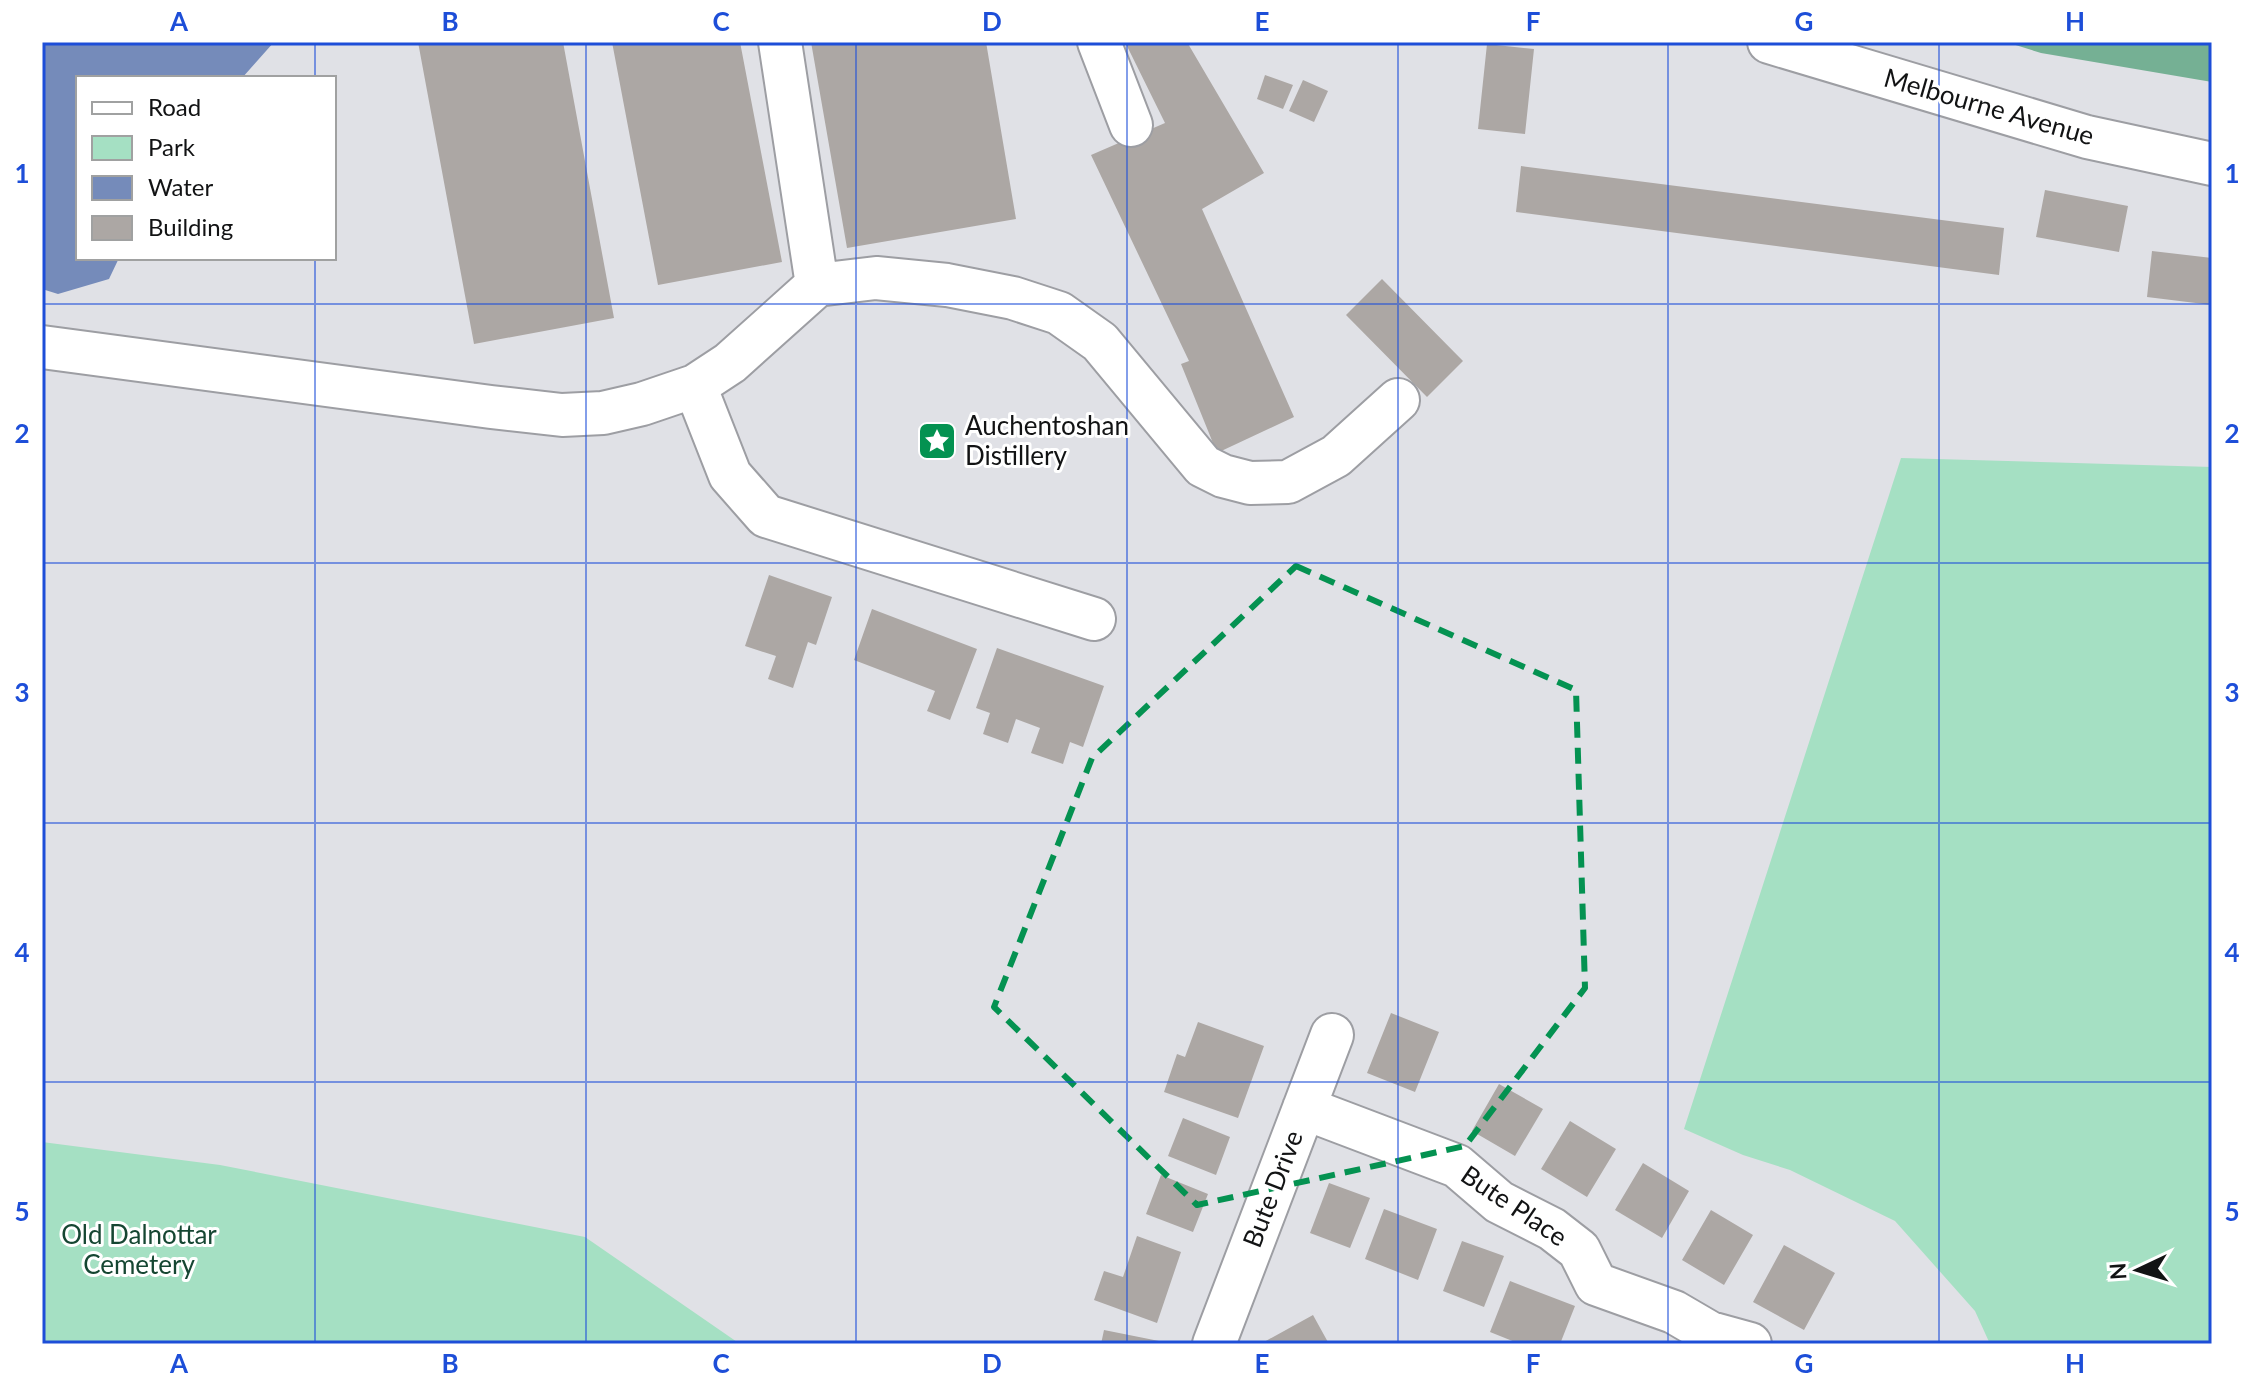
<svg xmlns="http://www.w3.org/2000/svg" width="2254" height="1386" font-family="Lato,sans-serif">
	<style>
		.green { fill: #a5e0c3 }
		.forest { fill: #75b094 }
		.water { fill: #758bba }
		.building { fill: #aca7a4 }
		.lines { fill: none; stroke-linecap: round; stroke-linejoin: round }
		.minor-casing { stroke: #9d9ea3; stroke-width: 46 }
		.minor { stroke: #fff; stroke-width: 42 }
		.marked { fill: none; stroke: #049251; stroke-width: 6; stroke-dasharray: 16 10; stroke-linejoin: round }
		.grid { fill: none; stroke: #1d4ed8; stroke-width: 2; stroke-opacity: 0.55 }
		.labels { text-anchor: middle; stroke-width: 6; stroke-linejoin: round; paint-order: stroke }
		.street-label { font-size: 26px; fill: #121314; stroke: #fff }
		.poi-label { font-size: 26px; fill: #121314; stroke: #fff; text-anchor: start }
		.park-label { font-size: 26px; fill: #154632; stroke: #fff }
		.neatline { fill: none; stroke: #1d4ed8; stroke-width: 3 }
		.grid-label { font-size: 26px; text-anchor: middle; font-weight: bold; fill: #1d4ed8 }
	</style>
	<rect width="100%" height="100%" fill="#e0e1e6"/>
	<!-- green -->
	<path class="green" d="M1901,458L2212,467V1344H1990L1975,1311L1895,1221L1790,1170L1743,1155L1684,1129Z
		M42,1142L220,1165L585,1237L740,1344H42Z"/>
	<!-- forest -->
	<path class="forest" d="M2006,42H2212V82L2041,53Z"/>
	<!-- water -->
	<path class="water" d="M42,42H274L242,78H78V258H119L109,279L58,294L42,289Z"/>
	<!-- building -->
	<path class="building" d="M418,42H563L614,318L474,344Z
		M612,42H740L782,262L658,285Z
		M811,42H986L1016,219L847,248Z
		M1125,42H1187L1264,173L1202,209L1294,417L1217,453L1181,364L1189,361L1091,155L1165,123Z
		M1487,44L1534,49L1525,134L1478,129Z
		M1265,75L1293,85L1283,109L1257,99Z
		M1303,80L1328,91L1314,122L1289,111Z
		M1521,166L2004,228L1999,275L1516,212Z
		M2045,190L2128,206L2119,252L2036,237Z
		M2152,251L2212,258V305L2147,297Z
		M1382,279L1463,361L1427,397L1346,315Z
		M769,575L832,597L816,645L808,642L793,688L768,679L776,656L745,646Z
		M872,609L977,649L950,720L927,711L935,691L854,660Z
		M997,648L1104,686L1083,747L1070,742L1063,764L1031,753L1040,728L1016,719L1008,743L983,734L990,713L976,708Z
		M1391,1013L1439,1032L1415,1092L1367,1073Z
		M1198,1022L1264,1046L1238,1118L1164,1092L1177,1054L1185,1057Z
		M1499,1084L1543,1109L1515,1156L1472,1131Z
		M1183,1118L1230,1137L1216,1175L1168,1156Z
		M1570,1121L1616,1149L1587,1197L1541,1169Z
		M1643,1163L1689,1191L1662,1238L1615,1210Z
		M1161,1175L1208,1194L1193,1232L1146,1214Z
		M1329,1183L1370,1198L1350,1248L1310,1233Z
		M1384,1209L1437,1229L1418,1280L1365,1259Z
		M1711,1210L1753,1235L1724,1285L1682,1260Z
		M1137,1236L1181,1252L1157,1323L1094,1300L1104,1271L1123,1277Z
		M1462,1241L1504,1256L1484,1307L1443,1291Z
		M1784,1245L1835,1273L1804,1330L1753,1302Z
		M1510,1281L1575,1306L1560,1344H1520L1490,1332Z
		M1313,1315L1329,1344H1266L1264,1342Z
		M1104,1330L1159,1341L1158,1344H1101Z"/>
	<g class="lines">
		<defs>
			<path id="minor" d="M780,42L817,285
				M1099,42L1131,125
				M1769,42L2087,137L2212,164
				M42,347L491,407L562,415L603,413L642,404L695,386L730,363L817,285L876,278L947,285L1013,298L1059,313L1100,342L1203,466L1223,476L1250,483L1288,482L1336,456L1398,400
				M695,386L730,475L766,516L1094,619
				M1304,1108L1457,1166L1499,1202L1552,1229L1579,1250L1596,1284L1674,1312L1710,1333L1750,1344
				M1214,1344L1332,1035"/>
		</defs>
		<!-- minor casing -->
		<use href="#minor" class="minor-casing"/>
		<!-- minor -->
		<use href="#minor" class="minor"/>
	</g>
	<!-- marked area -->
	<path class="marked" d="M1296,566L1576,690L1585,988L1465,1146L1197,1205L994,1007L1092,758Z"/>
	<!-- grid -->
	<path class="grid" d="M315,42V78M586,42V1344M856,42V1344M1127,42V1344M1398,42V1344M1668,42V1344M1939,42V1344M315,258V1344M42,304H2212M42,563H2212M42,823H2212M42,1082H2212"/>
	<!-- icons -->
	<defs>
		<symbol id="sight-square" viewBox="-11 -11 22 22"><rect x="-9" y="-9" width="18" height="18" rx="4" fill="#049251" stroke="#fff"/><path d="M0-6L1.8-2.2L6-1.7L2.9 1.2L3.7 5.4L0 3.3L-3.7 5.4L-2.9 1.2L-6-1.7L-1.8-2.2Z" fill="#fff"/></symbol>
	</defs>
	<g fill-rule="evenodd">
		<use href="#sight-square" x="915" y="419" width="44" height="44"/>
	</g>
	<g class="labels">
		<!-- street labels -->
		<g class="street-label">
			<text transform="translate(1989 107) rotate(16)" y="9">Melbourne Avenue</text>
			<text transform="translate(1273 1189) rotate(-69)" y="9">Bute Drive</text>
			<text transform="translate(1514 1206) rotate(34)" y="9">Bute Place</text>
		</g>
		<!-- poi labels -->
		<g class="poi-label">
			<text x="965" y="435">Auchentoshan<tspan x="965" dy="30">Distillery</tspan></text>
		</g>
		<!-- park labels -->
		<g class="park-label">
			<text x="139" y="1244">Old Dalnottar<tspan x="139" dy="30">Cemetery</tspan></text>
		</g>
	</g>
	<!-- border -->
	<rect width="2254" height="1386" fill="none" stroke="#ffffff" stroke-width="88"/>
	<!-- legend -->
	<rect x="76" y="76" width="260" height="184" fill="#ffffff" stroke="#a0a1a1" stroke-width="2"/>
	<rect x="92" y="102" width="40" height="12" fill="#ffffff" stroke="#a0a1a1" stroke-width="2"/>
	<text x="148" y="116" font-size="24" fill="#121314">Road</text>
	<rect x="92" y="136" width="40" height="24" fill="#a5e0c3" stroke="#a0a1a1" stroke-width="2"/>
	<text x="148" y="156" font-size="24" fill="#121314">Park</text>
	<rect x="92" y="176" width="40" height="24" fill="#758bba" stroke="#a0a1a1" stroke-width="2"/>
	<text x="148" y="196" font-size="24" fill="#121314">Water</text>
	<rect x="92" y="216" width="40" height="24" fill="#aca7a4" stroke="#a0a1a1" stroke-width="2"/>
	<text x="148" y="236" font-size="24" fill="#121314">Building</text>
	<!-- north arrow -->
	<g transform="translate(2138 1270) rotate(266)" stroke="#ffffff" stroke-width="6" paint-order="stroke">
	<path d="M0-6L14 30L0 20L-14 30Z" fill="#121314"/>
	<text y="-12" font-size="22" font-weight="bold" text-anchor="middle" fill="#121314">N</text>
	</g>
	<rect x="44" y="44" width="2166" height="1298" class="neatline"/>
	<g class="grid-label">
		<text x="179" y="31">A</text>
		<text x="450" y="31">B</text>
		<text x="721" y="31">C</text>
		<text x="992" y="31">D</text>
		<text x="1262" y="31">E</text>
		<text x="1533" y="31">F</text>
		<text x="1804" y="31">G</text>
		<text x="2075" y="31">H</text>
		<text x="22" y="183">1</text>
		<text x="2232" y="183">1</text>
		<text x="22" y="443">2</text>
		<text x="2232" y="443">2</text>
		<text x="22" y="702">3</text>
		<text x="2232" y="702">3</text>
		<text x="22" y="962">4</text>
		<text x="2232" y="962">4</text>
		<text x="22" y="1221">5</text>
		<text x="2232" y="1221">5</text>
		<text x="179" y="1373">A</text>
		<text x="450" y="1373">B</text>
		<text x="721" y="1373">C</text>
		<text x="992" y="1373">D</text>
		<text x="1262" y="1373">E</text>
		<text x="1533" y="1373">F</text>
		<text x="1804" y="1373">G</text>
		<text x="2075" y="1373">H</text>
	</g>
</svg>
